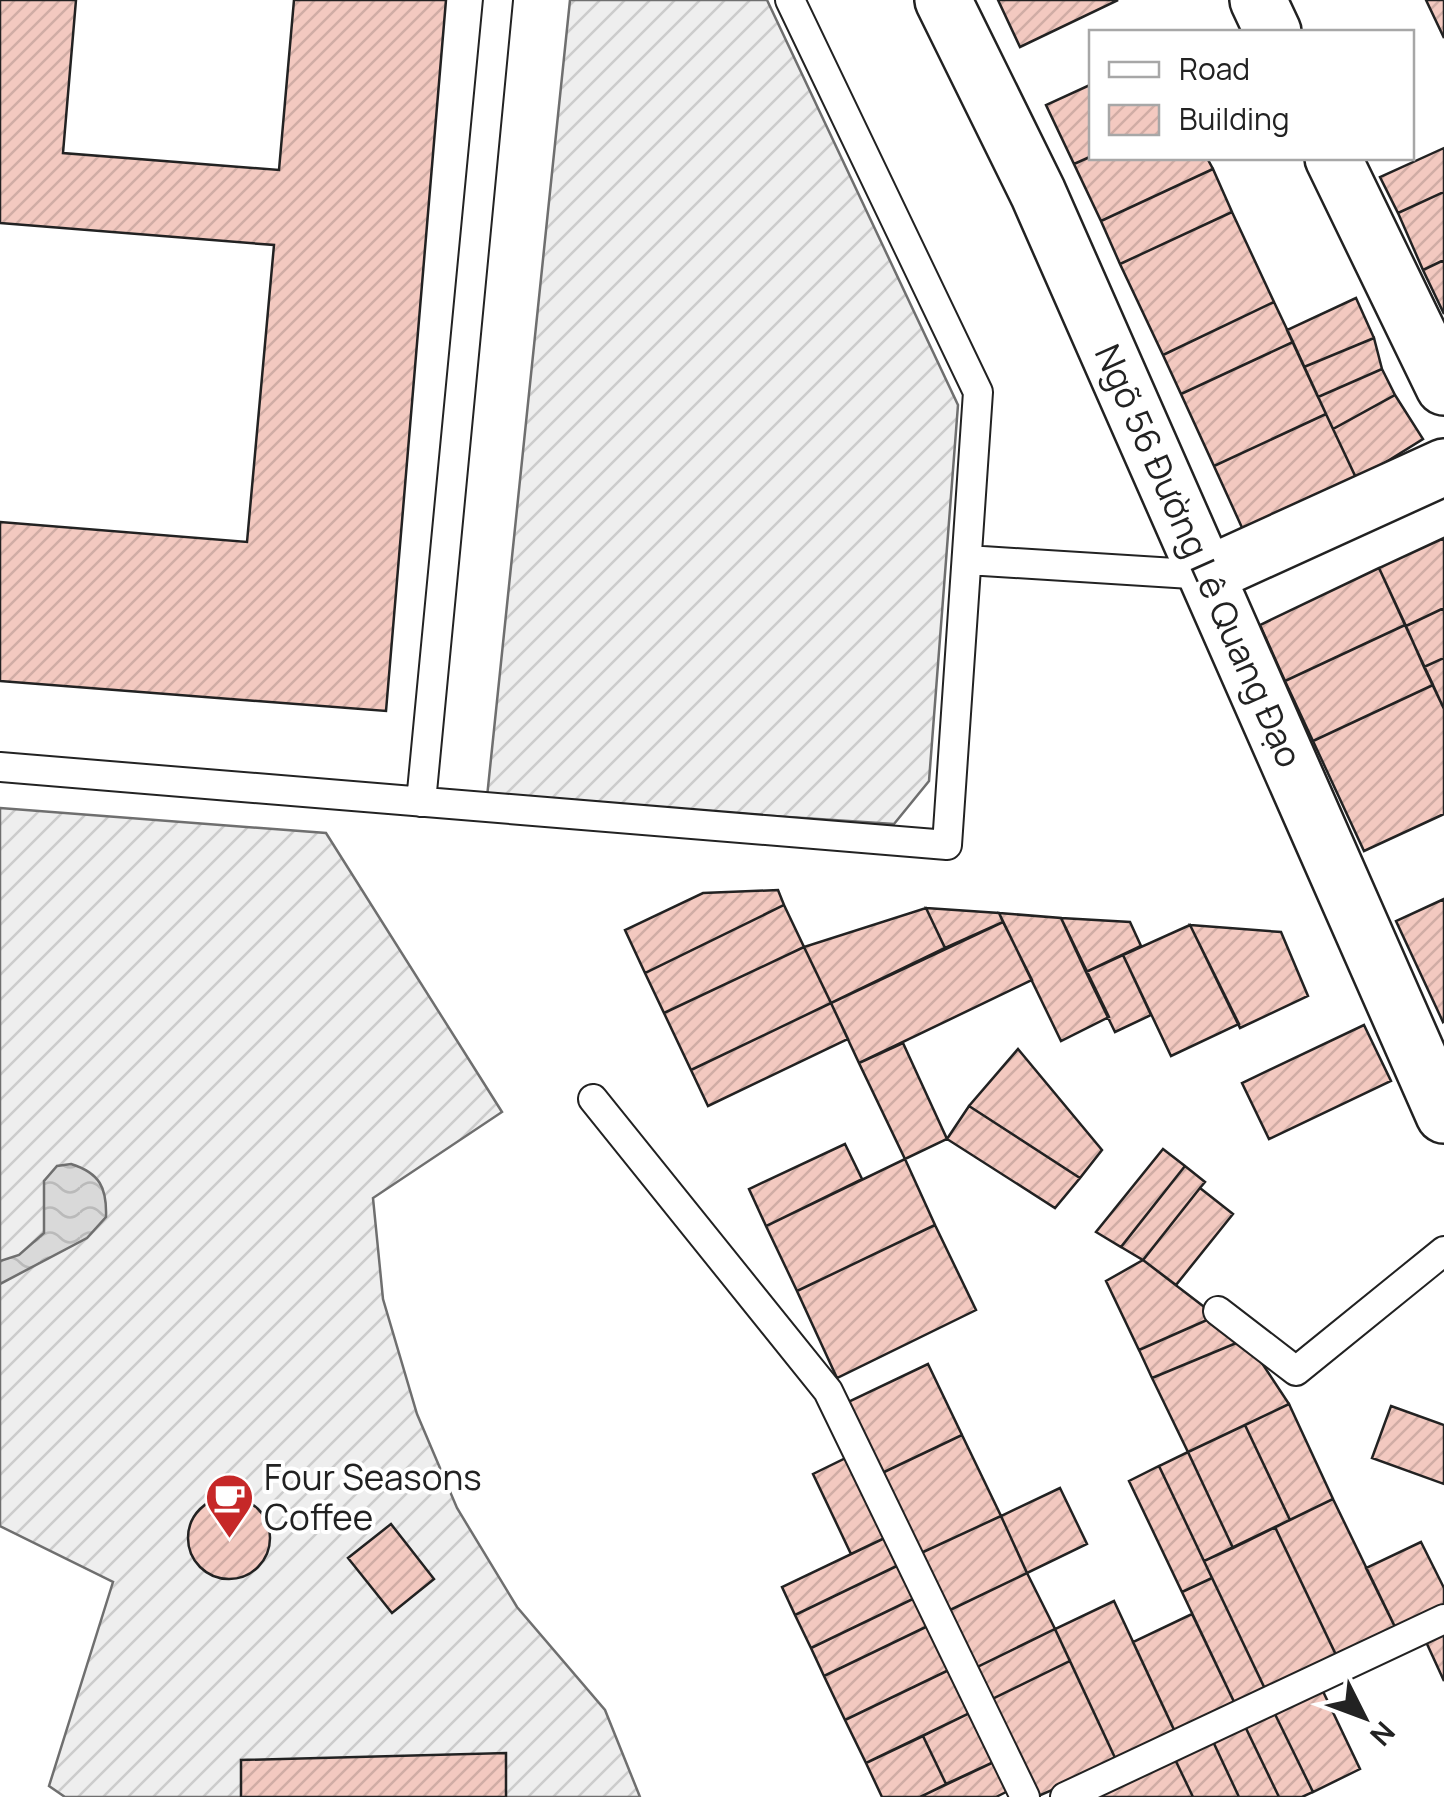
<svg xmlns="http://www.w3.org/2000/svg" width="1444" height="1797" font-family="Manrope,sans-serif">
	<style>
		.garden { fill: url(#garden-furrows); stroke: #6f6f6f; stroke-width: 2.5 }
		.water { fill: url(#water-waves); stroke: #6f6f6f; stroke-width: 2.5 }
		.building { fill: url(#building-hatch); stroke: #222; stroke-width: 2.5 }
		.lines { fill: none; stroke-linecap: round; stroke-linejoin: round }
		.lane-casing { stroke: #222; stroke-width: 32 }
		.street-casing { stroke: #222; stroke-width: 60 }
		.lane { stroke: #fff; stroke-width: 28 }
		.street { stroke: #fff; stroke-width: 55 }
		.labels { text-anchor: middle; stroke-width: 8; stroke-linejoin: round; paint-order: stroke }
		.street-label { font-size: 35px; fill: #222; stroke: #fff }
		.poi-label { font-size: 35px; fill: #222; stroke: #fff; text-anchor: start }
	</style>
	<defs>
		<pattern id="garden-furrows" width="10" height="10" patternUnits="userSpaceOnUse" patternTransform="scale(2.5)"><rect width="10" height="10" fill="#eee"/><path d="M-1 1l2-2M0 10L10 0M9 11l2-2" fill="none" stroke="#ccc"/></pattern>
		<pattern id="water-waves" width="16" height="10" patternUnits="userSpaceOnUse" patternTransform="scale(2.5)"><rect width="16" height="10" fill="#d9d9d9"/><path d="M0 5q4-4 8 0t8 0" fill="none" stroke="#bababa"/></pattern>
		<pattern id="building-hatch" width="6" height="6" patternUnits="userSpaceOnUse" patternTransform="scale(2.5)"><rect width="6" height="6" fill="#f3c9c0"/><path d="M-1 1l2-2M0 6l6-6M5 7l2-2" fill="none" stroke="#d0aca5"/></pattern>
	</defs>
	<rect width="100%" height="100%" fill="#fff"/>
	<!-- garden -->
	<path class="garden" d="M570,0H767L958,405L929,781L894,824L487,797Z
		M0,808L326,833L502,1112L373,1198L383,1299L417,1414L457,1508L517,1607L605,1710L640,1797H65L49,1786L113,1582L0,1526Z"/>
	<!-- water -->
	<path class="water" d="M71,1164C100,1173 107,1188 106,1217L87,1238L0,1284V1261L19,1255L44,1233V1181L57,1166Z"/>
	<!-- building -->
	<path class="building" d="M0,0H76L63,153L279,170L294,0H446L386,711L0,681V522L247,542L274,245L0,223Z
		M998,0H1118L1020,47Z
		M1426,0H1444V38Z
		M1092,84V156L1074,164L1046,105Z
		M1444,148V192L1398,213L1380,177Z
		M1092,156L1207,158L1213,169L1101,221L1074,164Z
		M1213,169L1232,212L1120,264L1101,221Z
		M1444,192V260L1423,270L1398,213Z
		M1232,212L1274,302L1163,355L1120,264Z
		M1444,260V314L1423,270Z
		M1356,298L1374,338L1304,367L1287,330Z
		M1274,302L1293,342L1181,394L1163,355Z
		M1374,338L1382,369L1318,397L1304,367Z
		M1293,342L1326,414L1214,466L1181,394Z
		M1382,369L1395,395L1333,429L1318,397Z
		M1395,395L1423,439L1357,480L1333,429Z
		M1326,414L1357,480L1244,532L1214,466Z
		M1444,538V608L1406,626L1379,568Z
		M1379,568L1405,625L1285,681L1260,625Z
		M1444,608V658L1424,667L1406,626Z
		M1405,625L1433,685L1313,741L1285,681Z
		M1444,658V709L1424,667Z
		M1433,685L1444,709V814L1364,851L1313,741Z
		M778,890L784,905L645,973L625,930L703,893Z
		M1444,899V1021L1443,1022L1396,921Z
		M784,905L804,947L664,1013L645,973Z
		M926,908L999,913L1003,922L945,948Z
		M926,908L945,948L831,1003L804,947Z
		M999,913L1061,918L1109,1017L1061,1041Z
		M1061,918L1130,922L1141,946L1086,972Z
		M1003,922L1032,980L859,1063L831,1003Z
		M1190,925L1281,932L1308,996L1240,1028Z
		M1190,925L1239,1024L1171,1056L1123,955Z
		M804,947L831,1003L691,1070L664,1013Z
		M1123,955L1151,1015L1115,1032L1086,972Z
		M831,1003L848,1039L708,1106L691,1070Z
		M1364,1025L1391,1081L1269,1139L1242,1083Z
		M903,1043L947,1139L905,1159L859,1063Z
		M1018,1049L1102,1150L1080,1178L969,1106Z
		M969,1106L1080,1178L1055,1208L947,1139Z
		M845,1144L862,1179L766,1226L749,1189Z
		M1163,1149L1185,1166L1121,1247L1096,1232Z
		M905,1159L935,1225L797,1291L766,1226Z
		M1185,1166L1205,1182L1200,1188L1143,1260L1121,1247Z
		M1200,1188L1233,1214L1176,1285L1143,1260Z
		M935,1225L976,1310L837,1378L797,1291Z
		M1143,1260L1216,1316L1139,1350L1106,1281Z
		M1216,1316L1246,1339L1152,1378L1139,1350Z
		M1246,1339L1289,1404L1188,1452L1152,1378Z
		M928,1364L962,1435L882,1473L848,1402Z
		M1289,1404L1333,1499L1290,1520L1245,1425Z
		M1391,1406L1444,1425V1484L1372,1458Z
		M1245,1425L1290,1520L1233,1548L1188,1452Z
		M962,1435L1001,1516L921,1553L882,1473Z
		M1188,1452L1233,1548L1204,1561L1159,1466Z
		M852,1455L891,1535L851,1554L813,1474Z
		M1159,1466L1212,1578L1182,1592L1129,1481Z
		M1060,1488L1087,1544L1027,1573L1001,1516Z
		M188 1538a41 41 0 1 1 82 0a41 41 0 1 1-82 0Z
		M1333,1499L1396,1629L1337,1657L1275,1527Z
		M1001,1516L1027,1573L948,1611L921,1553Z
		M391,1524L434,1579L392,1613L348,1558Z
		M1275,1527L1337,1657L1266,1691L1204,1561Z
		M891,1535L903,1563L795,1615L782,1587Z
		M1421,1542L1444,1588V1606L1396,1629L1366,1568Z
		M903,1563L919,1596L811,1648L795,1615Z
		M1027,1573L1055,1629L975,1668L948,1611Z
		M1212,1578L1266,1691L1236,1706L1182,1592Z
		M919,1596L932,1624L824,1676L811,1648Z
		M1114,1601L1176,1734L1117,1762L1055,1629Z
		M1192,1614L1236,1706L1176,1734L1133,1642Z
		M1444,1623V1681L1422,1633Z
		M932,1624L953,1668L845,1720L824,1676Z
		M1055,1629L1070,1661L990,1700L975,1668Z
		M1070,1661L1117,1762L1036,1797L990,1700Z
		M953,1668L974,1711L866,1763L845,1720Z
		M1319,1683L1360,1769L1313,1792L1271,1706Z
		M1271,1706L1313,1792L1302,1797H1279L1242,1720Z
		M974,1711L998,1760L946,1784L923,1736Z
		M1242,1720L1279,1797H1239L1210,1735Z
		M1210,1735L1239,1797H1193L1172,1753Z
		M923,1736L946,1784L920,1797H882L866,1763Z
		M506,1753V1797H241V1760Z
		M1172,1753L1193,1797H1098L1094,1790Z
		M998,1760L1010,1790L996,1797H920Z"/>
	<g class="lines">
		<defs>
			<path id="lane" d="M967,560L1207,575
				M0,767L947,845L978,392L790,0
				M421,802L498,0
				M593,1099L828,1391L1025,1797
				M1218,1311L1296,1371L1444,1251
				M1065,1797L1444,1619"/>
			<path id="street" d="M943,0L1038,193L1444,1115
				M1258,0L1273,32
				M1333,158L1444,387
				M1207,575L1444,467"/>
		</defs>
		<!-- lane casing -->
		<use href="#lane" class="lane-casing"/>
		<!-- street casing -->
		<use href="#street" class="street-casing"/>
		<!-- lane -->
		<use href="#lane" class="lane"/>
		<!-- street -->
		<use href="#street" class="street"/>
	</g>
	<!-- icons -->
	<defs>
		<symbol id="cafe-pin" viewBox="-11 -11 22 30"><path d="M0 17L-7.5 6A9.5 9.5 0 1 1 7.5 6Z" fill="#c62828" stroke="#fff"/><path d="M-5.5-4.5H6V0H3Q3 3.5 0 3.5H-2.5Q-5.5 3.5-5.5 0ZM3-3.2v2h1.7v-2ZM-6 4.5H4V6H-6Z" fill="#fff"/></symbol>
	</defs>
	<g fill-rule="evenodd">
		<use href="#cafe-pin" x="202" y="1470" width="55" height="75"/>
	</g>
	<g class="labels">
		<!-- street labels -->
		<g class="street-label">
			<text transform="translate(1198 556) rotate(66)" y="12">Ngõ 56 Đường Lê Quang Đạo</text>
		</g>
		<!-- poi labels -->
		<g class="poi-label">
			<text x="264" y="1490">Four Seasons<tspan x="264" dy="40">Coffee</tspan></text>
		</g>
	</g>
	<!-- legend -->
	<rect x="1089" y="30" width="325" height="130" fill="#ffffff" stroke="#a7a7a7" stroke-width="2.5"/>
	<rect x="1109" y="62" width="50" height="15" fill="#ffffff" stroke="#a7a7a7" stroke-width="2.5"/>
	<text x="1179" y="80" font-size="30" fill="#222222">Road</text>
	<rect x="1109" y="105" width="50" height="30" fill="url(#building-hatch)" stroke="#a7a7a7" stroke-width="2.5"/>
	<text x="1179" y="130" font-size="30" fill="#222222">Building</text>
	<!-- north arrow -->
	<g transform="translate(1364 1717) rotate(132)" stroke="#ffffff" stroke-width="8" paint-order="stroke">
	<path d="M0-8L18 38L0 25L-18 38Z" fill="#222222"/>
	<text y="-15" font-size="28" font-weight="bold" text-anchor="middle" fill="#222222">N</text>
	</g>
</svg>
